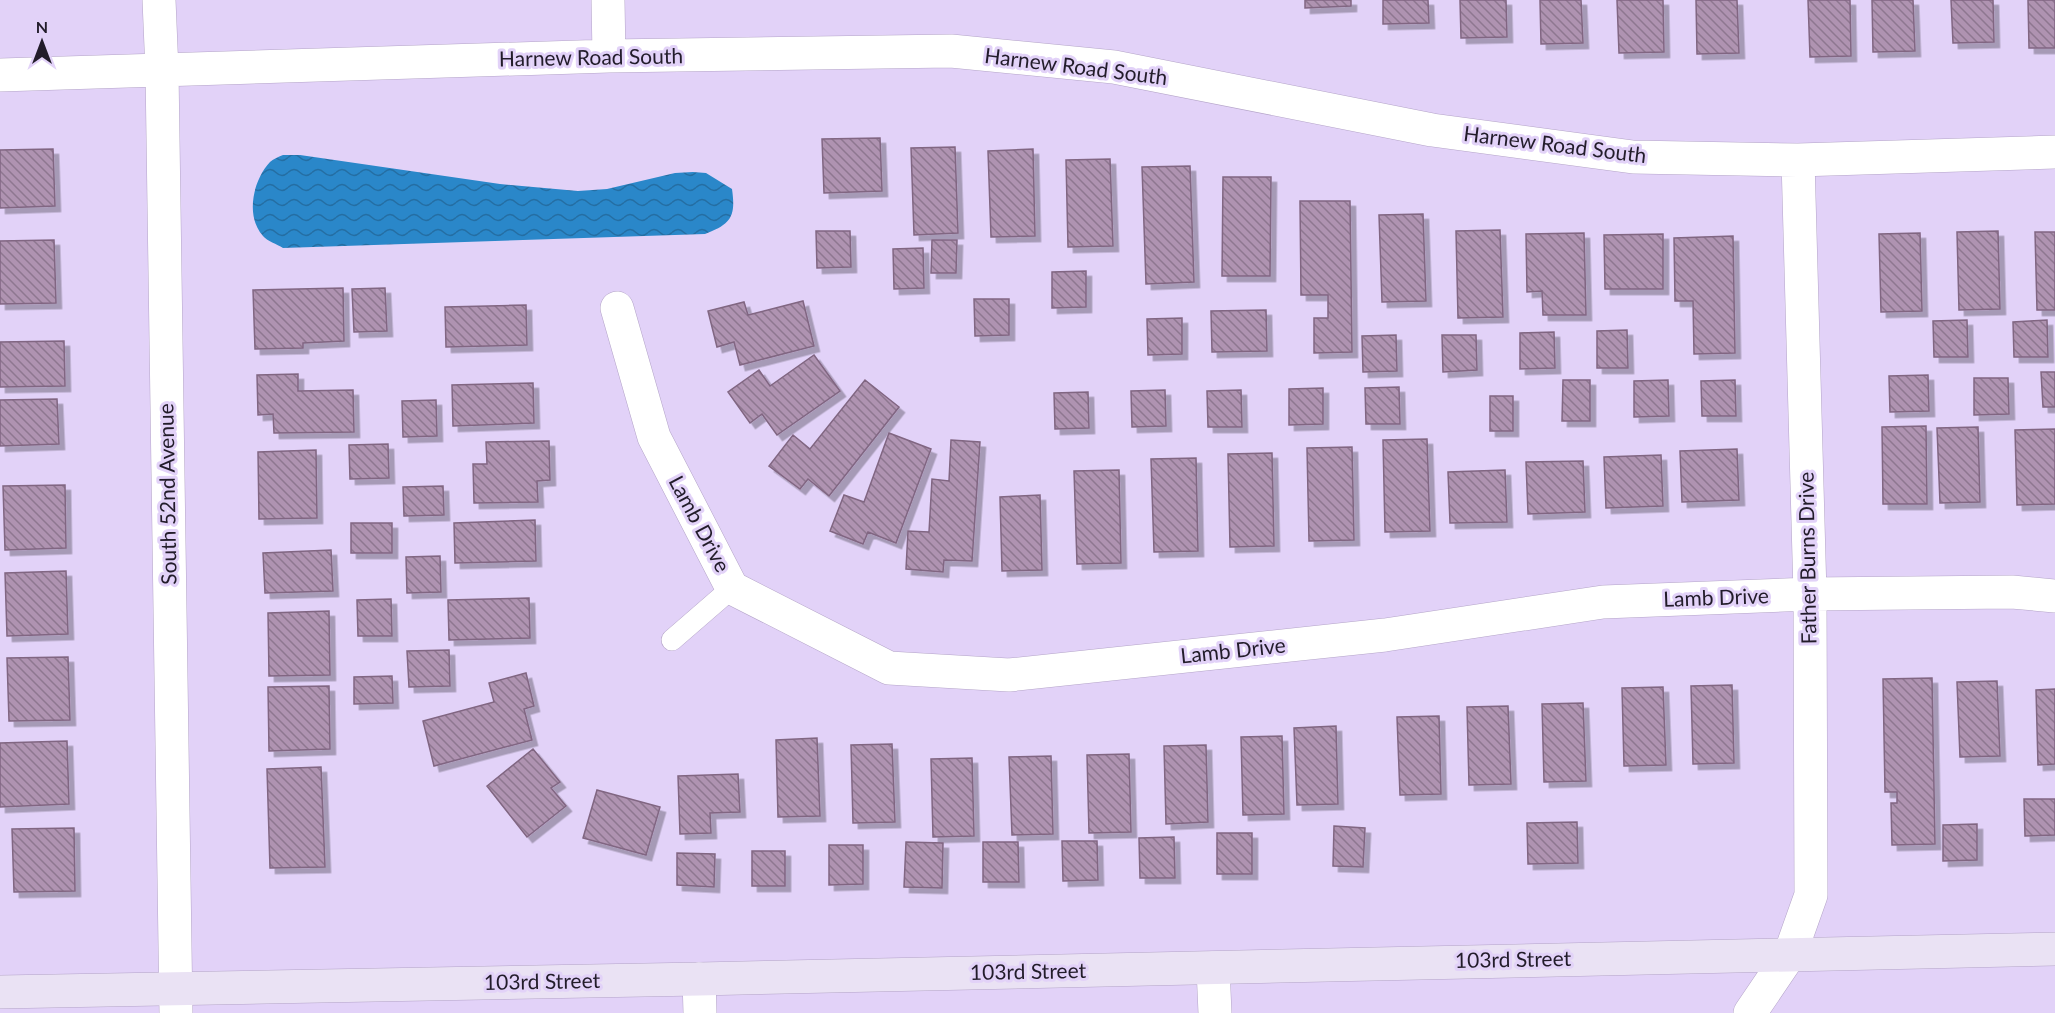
<svg xmlns="http://www.w3.org/2000/svg" width="2055" height="1013" font-family="Lato,sans-serif">
	<style>
		.water { fill: url(#water-waves) }
		.building { fill: url(#building-back-hatch); stroke: #816682; stroke-width: 1.5; filter: url(#shadow) }
		.lines { fill: none; stroke-linecap: round; stroke-linejoin: round }
		.lane-casing { stroke: #b4a4c8; stroke-width: 22 }
		.street-casing { stroke: #b4a4c8; stroke-width: 34 }
		.secondary-casing { stroke: #b4a4c8; stroke-width: 34 }
		.lane { stroke: #fff; stroke-width: 21 }
		.street { stroke: #fff; stroke-width: 33 }
		.secondary { stroke: #eae2f4; stroke-width: 33 }
		.labels { text-anchor: middle; stroke-width: 6; stroke-linejoin: round; paint-order: stroke }
		.street-label { font-size: 21px; fill: #221c2a; stroke: #e2d2f8 }
	</style>
	<defs>
		<pattern id="water-waves" width="16" height="10" patternUnits="userSpaceOnUse" patternTransform="scale(1.5)"><rect width="16" height="10" fill="#2a87c9"/><path d="M0 5q4-4 8 0t8 0" fill="none" stroke="#246ea3"/></pattern>
		<pattern id="building-back-hatch" width="6" height="6" patternUnits="userSpaceOnUse" patternTransform="scale(1.5)"><rect width="6" height="6" fill="#af93b1"/><path d="M-1 5l2 2M0 0l6 6M5-1l2 2" fill="none" stroke="#8e7790"/></pattern>
		<filter id="shadow"><feDropShadow dx="5.5" dy="5.5" stdDeviation="0" flood-color="#0004"/></filter>
	</defs>
	<rect width="100%" height="100%" fill="#e2d2f8"/>
	<!-- water -->
	<path class="water" d="M283,155H300L500,184L578,191L607,189L675,173L693,172L706,173L732,189C736,217 731,224 705,234L283,248C277,244 267,241 263,236C245,216 253,180 270,162C273,159 278,157 283,155Z"/>
	<!-- building -->
	<path class="building" d="M1305,0H1351V6L1305,8Z
		M1383,0H1428L1429,23L1383,24Z
		M1460,0H1506L1507,37L1461,38Z
		M1540,0H1581L1583,43L1541,44Z
		M1617,0H1663L1664,52L1619,53Z
		M1696,0H1737L1739,53L1697,54Z
		M1808,0H1850L1851,56L1810,57Z
		M1872,0H1913L1915,51L1873,52Z
		M1951,0H1993L1994,42L1953,43Z
		M2028,0H2055V48H2029Z
		M880,138L882,191L824,193L822,139Z
		M955,147L958,233L914,235L911,148Z
		M53,149L55,206L0,208V150Z
		M1033,149L1035,236L991,237L988,151Z
		M1110,159L1113,246L1068,247L1066,160Z
		M1190,166L1194,282L1146,284L1142,167Z
		M1223,177H1271L1270,276H1222Z
		M1300,201H1350L1352,352L1314,353V318H1328V295H1301Z
		M1423,214L1426,301L1382,302L1379,215Z
		M1500,230L1503,317L1458,318L1456,231Z
		M816,231H850L851,267L817,268Z
		M1998,231L2000,309L1959,310L1957,232Z
		M2035,232H2055V310H2037Z
		M1584,233L1586,315H1543L1542,291L1527,292L1526,234Z
		M1920,233L1922,311L1881,312L1879,234Z
		M1663,234V289H1605L1604,235Z
		M1733,236L1735,353L1694,354L1693,301H1675L1674,238Z
		M54,240L56,303L0,304V241Z
		M932,240H957L956,273H931Z
		M923,248L924,288L894,289L893,249Z
		M1086,271V307L1052,308V272Z
		M343,288L344,341L303,343V348L255,349L253,290Z
		M385,288L387,331L354,332L352,289Z
		M974,299H1009V335L975,336Z
		M803,301L814,346L740,365L734,342L717,347L708,311L744,302L748,315Z
		M526,305L527,345L446,347L445,307Z
		M1266,310L1267,351L1212,352L1211,311Z
		M1182,318V354L1148,355L1147,319Z
		M1967,320L1968,357H1934L1933,321Z
		M2047,320L2048,357H2014L2013,322Z
		M1627,330L1628,368H1597V331Z
		M1554,332L1555,368L1520,369V333Z
		M1396,335L1397,371L1363,372L1362,336Z
		M1442,335H1476L1477,370L1443,372Z
		M64,341L65,386L0,387V342Z
		M814,355L840,391L777,435L762,414L750,423L728,392L759,370L770,386Z
		M2041,372H2055V407H2043Z
		M298,374V391L353,390L354,432L274,433L273,414L258,415L257,375Z
		M1928,375L1929,411L1890,412L1889,376Z
		M1974,378H2008L2009,414L1974,415Z
		M865,380L899,407L829,496L808,479L800,489L769,466L793,435L810,449Z
		M1563,380H1590V421H1562Z
		M1668,380L1669,416L1634,417V381Z
		M1735,380L1736,416H1702L1701,381Z
		M533,383L534,423L453,426L452,385Z
		M1399,387L1400,424H1366L1365,388Z
		M1323,388V424L1289,425V389Z
		M1165,390L1166,426L1132,427L1131,391Z
		M1241,390L1242,427H1208L1207,391Z
		M1088,392L1089,428L1055,429L1054,393Z
		M1490,396H1513V431H1490Z
		M57,399L59,444L0,446V400Z
		M436,400L437,436L403,437L402,401Z
		M1926,426L1927,504H1883L1882,427Z
		M1978,427L1980,502L1940,503L1937,428Z
		M2055,429V504L2017,505L2015,430Z
		M889,433L931,449L896,543L868,532L863,544L830,531L844,495L864,502Z
		M1427,439L1430,531L1385,532L1383,440Z
		M951,440L980,442L972,561L944,560L943,572L906,569L908,531L929,532L932,479L949,481Z
		M549,441L550,480L537,481L538,502L474,503L473,464H487L486,442Z
		M388,444L389,478L350,479L349,445Z
		M1352,447L1354,540L1309,541L1307,448Z
		M1737,449L1739,500L1682,502L1680,451Z
		M316,450L317,518L259,519L258,452Z
		M1272,453L1274,546L1230,547L1228,454Z
		M1661,455L1663,506L1606,508L1604,457Z
		M1196,458L1198,551L1154,552L1151,459Z
		M1583,461L1585,512L1528,514L1526,462Z
		M1119,470L1121,563L1077,564L1074,471Z
		M1505,470L1507,522L1450,523L1448,472Z
		M65,485L66,548L5,550L3,486Z
		M443,486L444,515L404,516L403,487Z
		M1040,495L1042,570L1002,571L1000,497Z
		M535,520L536,561L455,563L454,523Z
		M351,523H392V553H351Z
		M331,550L333,591L265,593L263,553Z
		M440,556L441,592L407,593L406,557Z
		M66,571L68,634L7,636L5,573Z
		M529,598L530,638L449,640L448,600Z
		M391,599L392,636H358L357,600Z
		M329,611L330,675L269,676L268,613Z
		M449,650L450,686L409,687L407,651Z
		M68,657L70,720L9,721L7,658Z
		M526,673L534,706L524,709L532,740L434,766L423,721L494,702L489,683Z
		M392,676L393,703L354,704V677Z
		M1932,678L1935,844L1892,845L1891,803H1897V792H1885L1883,679Z
		M1997,681L2000,756L1960,757L1957,682Z
		M1732,685L1734,763L1693,764L1691,686Z
		M329,686L330,749L269,751L268,687Z
		M1663,687L1666,765L1624,766L1622,688Z
		M2055,689V764L2038,765L2036,690Z
		M1583,703L1586,781L1544,782L1542,704Z
		M1508,706L1511,784L1469,785L1467,707Z
		M1439,716L1441,794L1400,795L1397,717Z
		M1336,726L1338,804L1297,805L1294,728Z
		M1282,736L1284,814L1243,815L1241,737Z
		M817,738L820,816L778,817L776,740Z
		M67,741L69,804L0,807V743Z
		M892,744L895,822L853,823L851,745Z
		M1206,745L1208,822L1166,824L1164,746Z
		M533,749L560,782L551,788L566,806L527,837L487,786Z
		M1129,754L1131,832L1089,833L1087,755Z
		M1051,756L1053,834L1012,835L1009,757Z
		M972,758L974,836L933,837L931,759Z
		M321,767L325,867L270,868L267,769Z
		M738,774L740,812L710,813L711,833L680,834L678,776Z
		M597,790L660,807L646,855L583,838Z
		M2024,799H2055V835L2025,836Z
		M1577,822L1578,863L1528,864L1527,823Z
		M1977,824V860L1943,861V825Z
		M1334,826L1365,828L1363,867L1333,866Z
		M74,828L75,891L14,892L12,829Z
		M1217,833H1252V874H1217Z
		M1174,837L1175,878H1140L1139,838Z
		M1062,841H1097L1098,880L1063,881Z
		M906,842L943,843L942,888L904,887Z
		M983,842H1018L1019,882H983Z
		M829,845H863V884L829,885Z
		M752,851H785V886H752Z
		M677,853L715,854L714,887L677,885Z"/>
	<g class="lines">
		<defs>
			<path id="lane" d="M672,640L732,588"/>
			<path id="street" d="M159,0L162,71L176,1013
				M608,0L609,56
				M0,75L609,56L951,51L1114,67L1432,130L1633,157L1798,160L2055,152
				M617,308L654,437L732,588L889,668L1009,675L1385,635L1603,602L1810,594L2012,592L2055,596
				M1213,968L1215,1013
				M699,979L700,1013
				M1750,1013L1790,954L1811,895L1810,594L1798,160"/>
			<path id="secondary" d="M0,992L699,979L2055,949"/>
		</defs>
		<!-- lane casing -->
		<use href="#lane" class="lane-casing"/>
		<!-- street casing -->
		<use href="#street" class="street-casing"/>
		<!-- secondary casing -->
		<use href="#secondary" class="secondary-casing"/>
		<!-- lane -->
		<use href="#lane" class="lane"/>
		<!-- street -->
		<use href="#street" class="street"/>
		<!-- secondary -->
		<use href="#secondary" class="secondary"/>
	</g>
	<g class="labels">
		<!-- street labels -->
		<g class="street-label">
			<text transform="translate(591 58) rotate(-1)" y="7">Harnew Road South</text>
			<text transform="translate(1076 67) rotate(7)" y="7">Harnew Road South</text>
			<text transform="translate(1555 145) rotate(7)" y="7">Harnew Road South</text>
			<text transform="translate(168 494) rotate(-91)" y="7">South 52nd Avenue</text>
			<text transform="translate(699 524) rotate(62)" y="7">Lamb Drive</text>
			<text transform="translate(1808 558) rotate(-91)" y="7">Father Burns Drive</text>
			<text transform="translate(1716 598) rotate(-2)" y="7">Lamb Drive</text>
			<text transform="translate(1233 651) rotate(-6)" y="7">Lamb Drive</text>
			<text transform="translate(1513 960) rotate(-1)" y="7">103rd Street</text>
			<text transform="translate(1028 972) rotate(-1)" y="7">103rd Street</text>
			<text transform="translate(542 982) rotate(-1)" y="7">103rd Street</text>
		</g>
	</g>
	<!-- north arrow -->
	<g transform="translate(42 42)" stroke="#e2d2f8" stroke-width="4.5" paint-order="stroke">
	<path d="M0-4.5L10 22L0 15L-10 22Z" fill="#221c2a"/>
	<text y="-9" font-size="16" font-weight="bold" text-anchor="middle" fill="#221c2a">N</text>
	</g>
</svg>
